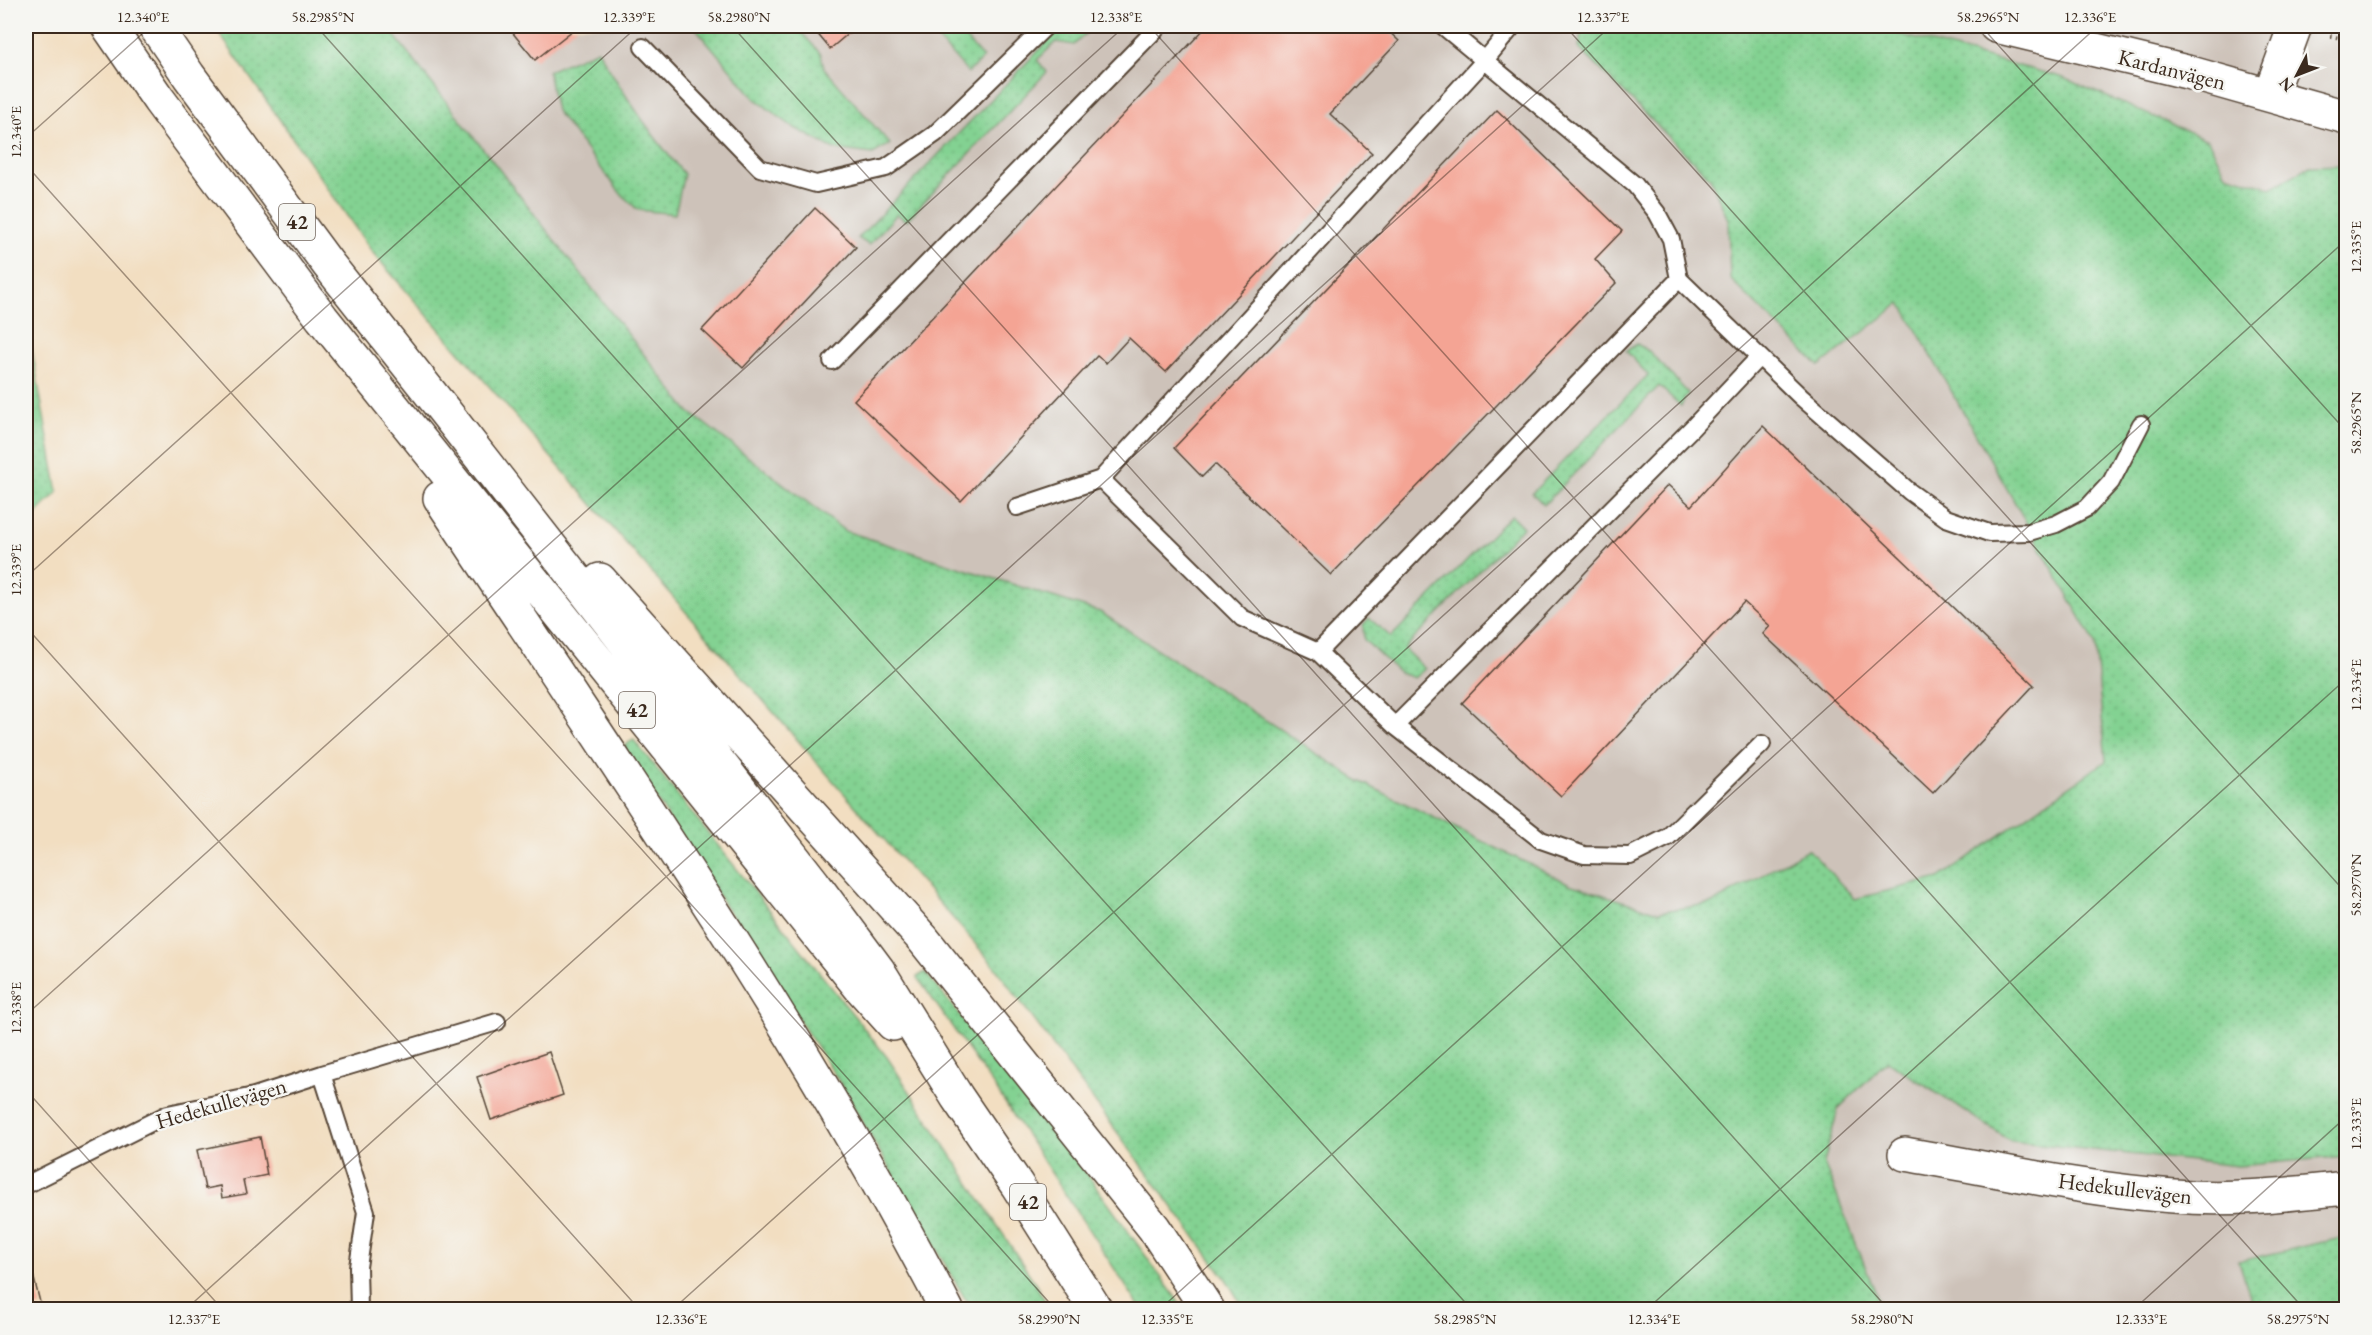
<svg xmlns="http://www.w3.org/2000/svg" width="2372" height="1335" font-family="'EB Garamond',serif">
	<style>
		.industrial { fill: #cdc2b9 }
		.grass { fill: url(#grass-dots); stroke: #5f7e58; stroke-width: 1.5 }
		.building { fill: #f4a494 }
		.lines { fill: none; stroke-linecap: round; stroke-linejoin: round }
		.lane-casing { stroke: #564536; stroke-width: 20 }
		.street-casing { stroke: #564536; stroke-width: 36 }
		.secondary-casing { stroke: #564536; stroke-width: 36 }
		.primary-casing { stroke: #564536; stroke-width: 36 }
		.path { stroke: #564536; stroke-width: 4; stroke-dasharray: 1.5 4.5; stroke-linecap: butt }
		.lane { stroke: #fff; stroke-width: 16 }
		.street { stroke: #fff; stroke-width: 33 }
		.secondary { stroke: #fff; stroke-width: 33 }
		.primary { stroke: #fff; stroke-width: 33 }
		.ticks { fill: none; stroke: #3b2a1e; stroke-width: 1.5; stroke-opacity: 0.45 }
		.labels { text-anchor: middle; stroke-width: 5; stroke-linejoin: round; paint-order: stroke }
		.shield { fill: #f6f6f2; stroke: #73675e; stroke-width: 1.5 }
		.shield-label { font-size: 21px; font-weight: bold; fill: #3b2a1e }
		.street-label { font-size: 22px; fill: #3b2a1e; stroke: #f6f6f2 }
		.neatline { fill: none; stroke: #3b2a1e; stroke-width: 2 }
		.ticks-label { font-size: 15px; text-anchor: middle; fill: #3b2a1e }
	</style>
	<defs>
		<pattern id="grass-dots" width="8" height="8" patternUnits="userSpaceOnUse" patternTransform="scale(1.5)"><rect width="8" height="8" fill="#83d292"/><path d="M2 2h.1M6 6h.1" fill="none" stroke="#72b47d" stroke-width="1.8" stroke-linecap="round"/></pattern>
	</defs>
	<rect width="100%" height="100%" fill="#f6f6f2"/>
	<filter id="ink" filterUnits="userSpaceOnUse"><feTurbulence type="fractalNoise" baseFrequency=".0167" numOctaves="2"/><feDisplacementMap in="SourceGraphic" scale="12" xChannelSelector="R" yChannelSelector="G"/><feConvolveMatrix kernelMatrix="1 2 1 2 8 2 1 2 1" color-interpolation-filters="sRGB"/></filter>
	<filter id="wash" filterUnits="userSpaceOnUse"><feTurbulence type="fractalNoise" baseFrequency=".008" numOctaves="4" result="noise"/><feDisplacementMap in="SourceGraphic" scale="24" xChannelSelector="R" yChannelSelector="G"/><feGaussianBlur stdDeviation="1.35" result="paint"/><feColorMatrix in="noise" values="0 0 0 0 0 0 0 0 0 0 0 0 0 0 0 0 0 1.4 0 .05"/><feComposite in="paint" operator="in"/></filter>
	<g filter="url(#wash)">
		<rect width="100%" height="100%" fill="#f2dec1"/>
		<!-- industrial -->
		<path class="industrial" d="M387,26H2346V1309H1882L1824,1163L1572,885L1358,781L1100,612L845,531L688,411Z"/>
		<!-- grass -->
		<path class="grass" d="M214,26H387L688,411L845,531L1100,612L1359,781L1572,885L1658,912L1713,903L1808,849L1855,899L1939,878L2106,761L2095,643L1901,303L1819,366L1730,279L1728,220L1710,178L1579,48L1582,26H1868L2061,77L2208,140L2226,174L2271,188L2310,166L2346,165V1156L2238,1166L2011,1141L1887,1061L1838,1109L1824,1163L1882,1309H1244L1226,1279L991,962L373,253Z
			M694,26H731L734,28L737,26H796L821,54L824,68L890,144L873,154L834,149L793,127L755,99Z
			M926,26H954L983,58L968,73Z
			M1062,26H1093L1074,45L1056,42L1037,60L1047,72L906,221L897,214L869,245L858,238Z
			M598,50C624,95 651,135 684,174L675,214L638,210L621,194L556,111L548,71Z
			M26,319L58,492L26,524Z
			M1637,344L1649,351L1688,393L1681,406L1659,386L1544,505L1532,493L1648,375L1626,351Z
			M1511,515L1523,527L1404,649L1425,669L1414,678L1400,673L1364,640L1363,625L1369,618L1391,637Z
			M633,739L887,1057L1033,1280L1050,1309H971L838,1080L623,748Z
			M925,972L1082,1167L1184,1309H1141L998,1092L917,977Z
			M2346,1237V1309H2254L2239,1261Z"/>
		<g id="blocks">
			<!-- building -->
			<path class="building" d="M507,26H578L535,60Z
				M811,26H857L830,49Z
				M1207,26H1383L1399,41L1330,114L1372,153L1166,372L1129,338L1106,363L1097,356L961,501L854,400Z
				M1497,110L1622,231L1595,259L1616,283L1331,575L1215,464L1202,477L1174,448Z
				M815,208L856,247L743,368L702,330Z
				M1763,426L2034,685L1933,793L1763,634L1770,626L1744,602L1561,796L1462,703L1668,485L1691,506Z
				M549,1052L563,1095L491,1120L477,1077Z
				M260,1137L267,1175L243,1180L246,1194L222,1198L220,1186L205,1189L197,1150Z
				M26,1259H29L41,1306L26,1310Z"/>
		</g>
	</g>
	<g filter="url(#ink)">
		<use href="#blocks" fill-opacity="0" stroke="#564536" stroke-width="1.5"/>
		<g class="lines">
			<defs>
				<path id="lane" d="M1443,26L1635,185L1657,213L1671,239L1679,279L1801,397L1910,492L1946,518L1989,533L2029,532L2056,524L2087,508L2111,482L2141,424
					M643,47L760,168L816,184L886,168L935,134L1046,26
					M1679,279L1318,652L1395,726L1693,427L1759,357
					M832,361L1159,26
					M1101,479L1242,618L1318,652
					M1017,507L1101,479L1486,59L1513,26
					M1395,726L1541,840L1584,855L1630,856L1668,837L1762,744
					M322,1074L366,1212L358,1267L359,1310
					M26,1185L168,1114L254,1096L322,1074L497,1022"/>
				<path id="street" d="M2270,94L2295,26
					M1905,1154C1994,1169 2084,1190 2174,1196C2232,1201 2289,1194 2346,1188"/>
				<path id="secondary" d="M1996,26L2187,72L2346,117"/>
				<path id="primary" d="M108,26L159,100L322,318L859,986L893,1024
					M155,26L189,76L328,264L446,413L814,884L878,970L957,1097L1017,1185L1096,1310
					M440,498C616,764 800,1026 947,1310
					M600,580L923,939L1154,1228L1208,1310"/>
			</defs>
			<!-- lane casing -->
			<use href="#lane" class="lane-casing"/>
			<!-- street casing -->
			<use href="#street" class="street-casing"/>
			<!-- secondary casing -->
			<use href="#secondary" class="secondary-casing"/>
			<!-- primary casing -->
			<use href="#primary" class="primary-casing"/>
			<!-- path -->
			<path class="path" d="M2330,36L2346,39"/>
			<!-- lane -->
			<use href="#lane" class="lane"/>
			<!-- street -->
			<use href="#street" class="street"/>
			<!-- secondary -->
			<use href="#secondary" class="secondary"/>
			<!-- primary -->
			<use href="#primary" class="primary"/>
		</g>
	</g>
	<!-- ticks -->
	<path class="ticks" d="M316,26L1472,1310M732,26L1889,1310M1149,26L2305,1310M1565,26L2346,893M1981,26L2346,431M26,138L151,26M26,165L1056,1310M26,577L638,26M26,627L640,1310M26,1015L1125,26M26,1090L223,1310M185,1310L1611,26M672,1310L2098,26M1159,1310L2346,240M1646,1310L2346,679M2133,1310L2346,1117"/>
	<g class="labels">
		<!-- shield labels -->
		<g class="shield">
			<rect x="279" y="204" width="36" height="36" rx="4.5"/>
			<rect x="619" y="692" width="36" height="36" rx="4.5"/>
			<rect x="1010" y="1184" width="36" height="36" rx="4.5"/>
		</g>
		<g class="shield-label">
			<text x="297" y="229">42</text>
			<text x="637" y="717">42</text>
			<text x="1028" y="1209">42</text>
		</g>
		<!-- street labels -->
		<g class="street-label">
			<text transform="translate(2172 69) rotate(14)" y="8">Kardanvägen</text>
			<text transform="translate(221 1103) rotate(-16)" y="8">Hedekullevägen</text>
			<text transform="translate(2125 1188) rotate(7)" y="8">Hedekullevägen</text>
		</g>
	</g>
	<!-- margin -->
	<rect width="2372" height="1335" fill="none" stroke="#f6f6f2" stroke-width="66"/>
	<!-- north arrow -->
	<g transform="translate(2297 75) rotate(228)" stroke="#f6f6f2" stroke-width="4.5" paint-order="stroke">
	<path d="M0-4.5L10 22L0 15L-10 22Z" fill="#3b2a1e"/>
	<text y="-9" font-size="16" font-weight="bold" text-anchor="middle" fill="#3b2a1e">N</text>
	</g>
	<rect x="33" y="33" width="2306" height="1269" class="neatline"/>
	<g class="ticks-label">
		<text x="143" y="22">12.340°E</text>
		<text x="323" y="22">58.2985°N</text>
		<text x="629" y="22">12.339°E</text>
		<text x="739" y="22">58.2980°N</text>
		<text x="1116" y="22">12.338°E</text>
		<text x="1603" y="22">12.337°E</text>
		<text x="1988" y="22">58.2965°N</text>
		<text x="2090" y="22">12.336°E</text>
		<text transform="translate(16 132) rotate(-90)" y="5">12.340°E</text>
		<text transform="translate(2356 247) rotate(-90)" y="5">12.335°E</text>
		<text transform="translate(2356 423) rotate(-90)" y="5">58.2965°N</text>
		<text transform="translate(16 570) rotate(-90)" y="5">12.339°E</text>
		<text transform="translate(2356 685) rotate(-90)" y="5">12.334°E</text>
		<text transform="translate(2356 885) rotate(-90)" y="5">58.2970°N</text>
		<text transform="translate(16 1008) rotate(-90)" y="5">12.338°E</text>
		<text transform="translate(2356 1124) rotate(-90)" y="5">12.333°E</text>
		<text x="194" y="1324">12.337°E</text>
		<text x="681" y="1324">12.336°E</text>
		<text x="1049" y="1324">58.2990°N</text>
		<text x="1167" y="1324">12.335°E</text>
		<text x="1465" y="1324">58.2985°N</text>
		<text x="1654" y="1324">12.334°E</text>
		<text x="1882" y="1324">58.2980°N</text>
		<text x="2141" y="1324">12.333°E</text>
		<text x="2298" y="1324">58.2975°N</text>
	</g>
</svg>
